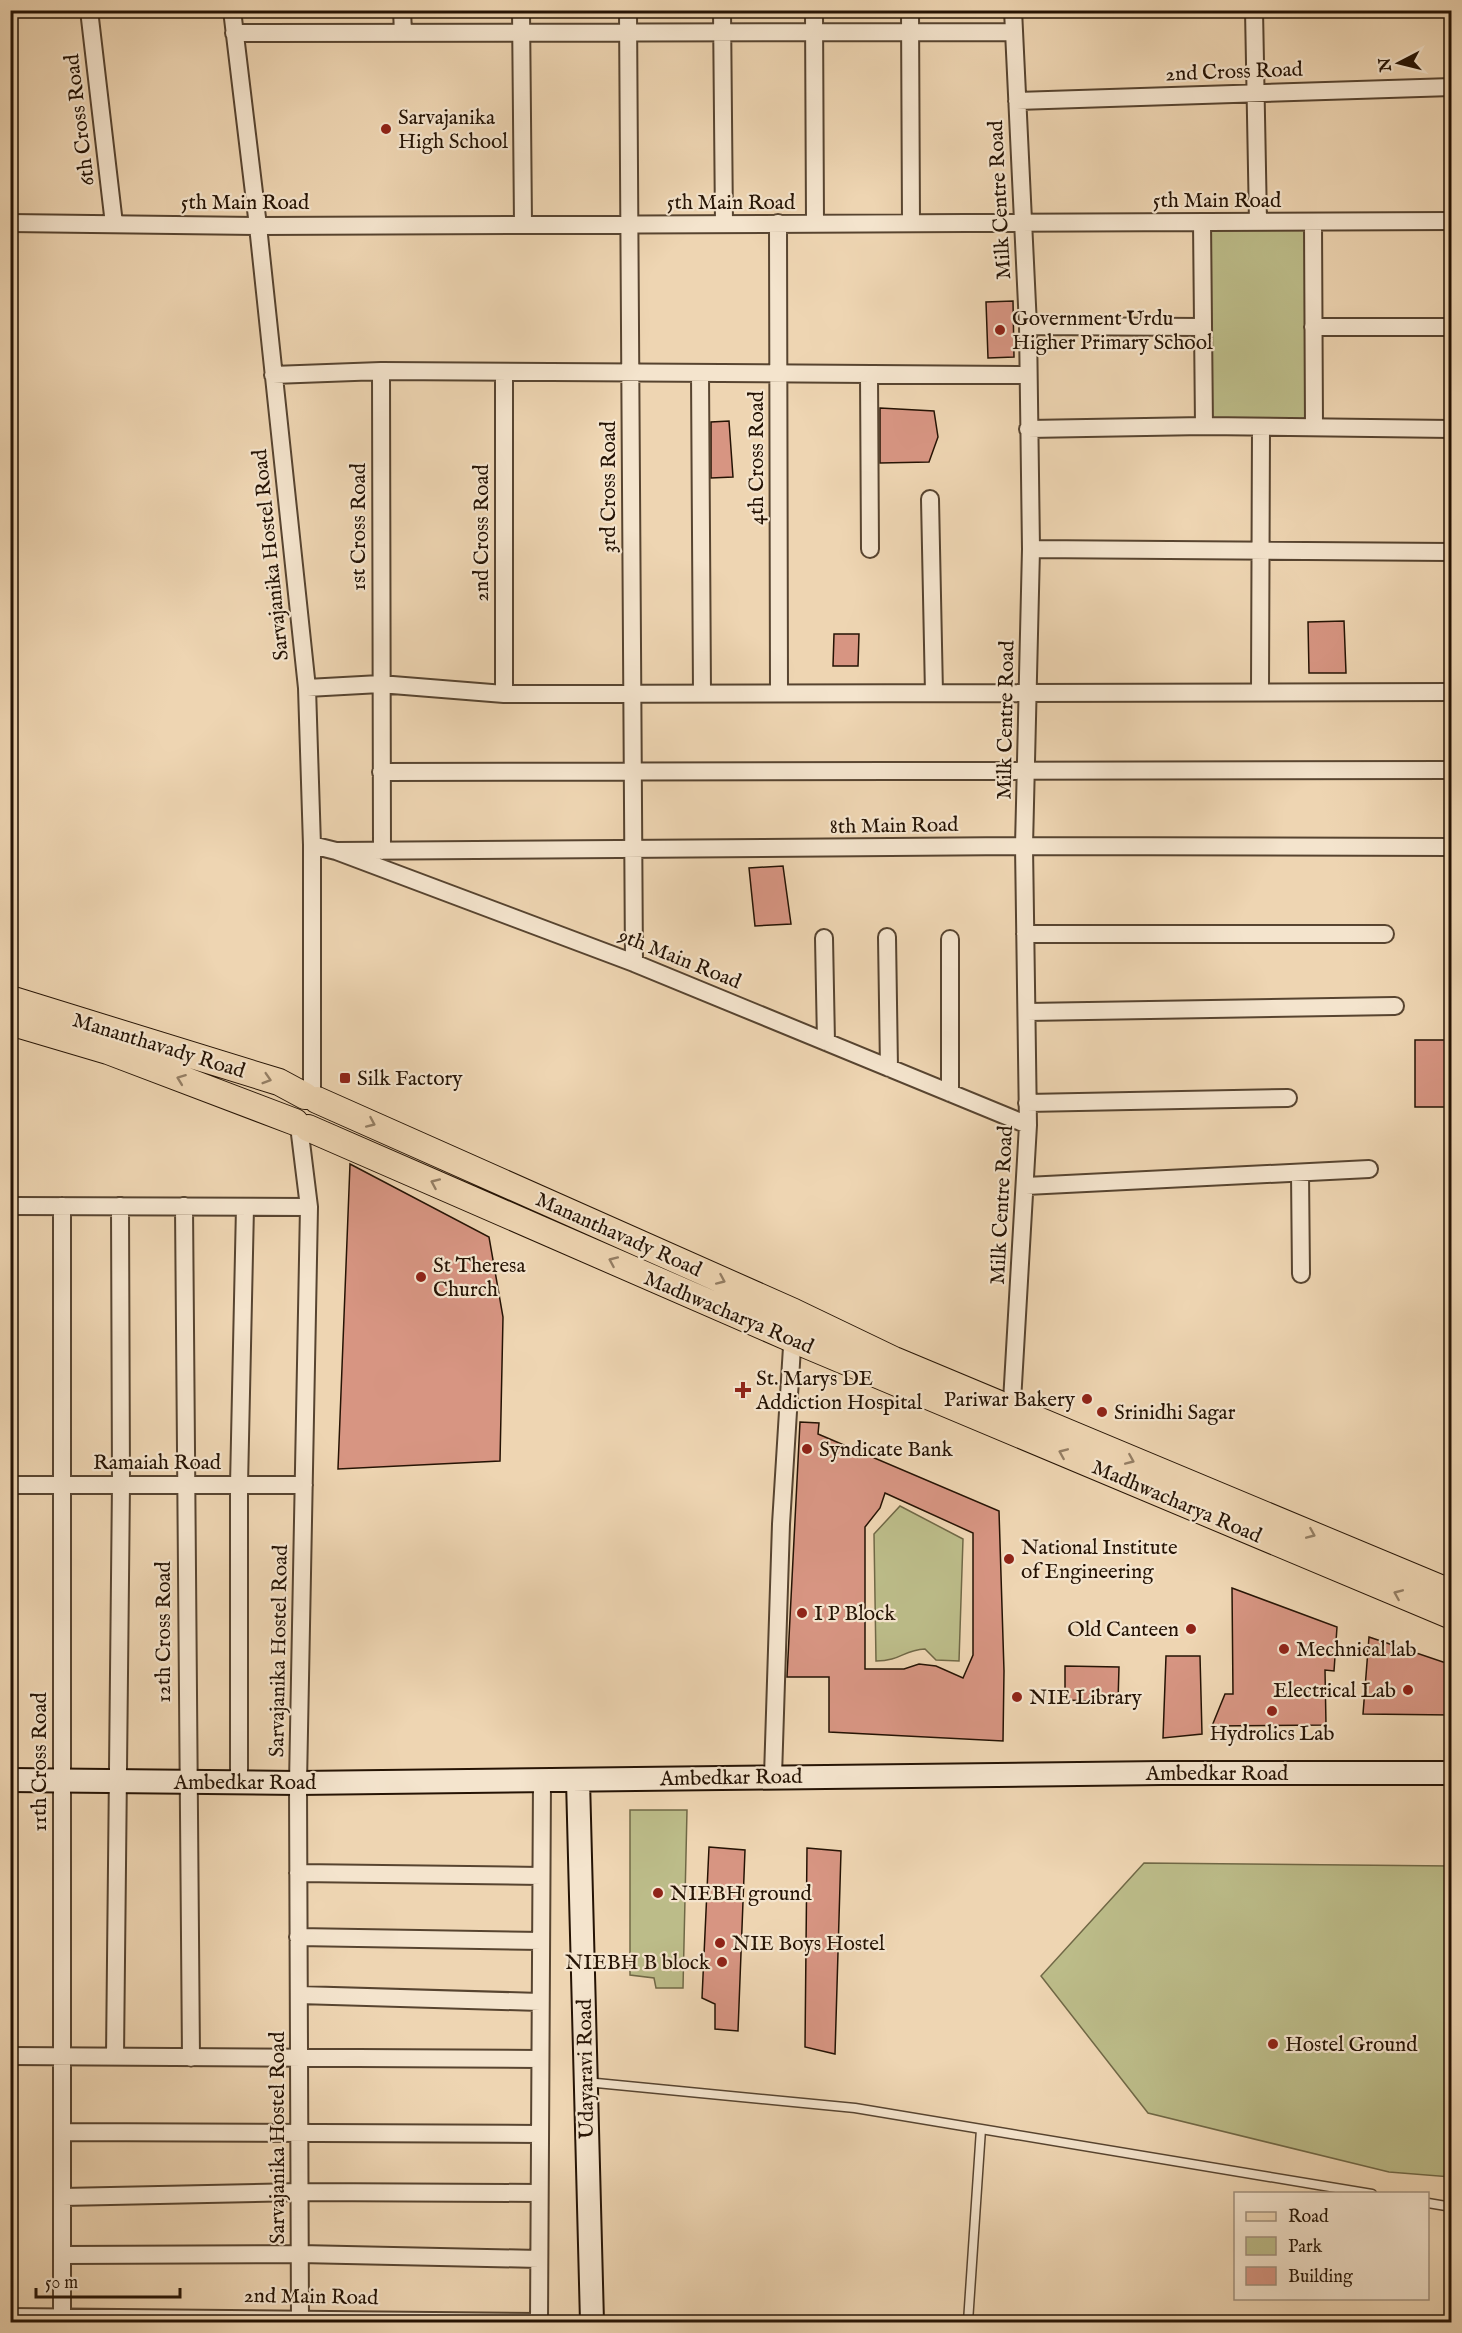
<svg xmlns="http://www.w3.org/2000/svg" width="1462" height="2333" font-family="'IM FELL English',serif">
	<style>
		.green { fill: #bcbc89; stroke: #706846; stroke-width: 1.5 }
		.building { fill: #d79582; stroke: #251304; stroke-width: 1.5; fill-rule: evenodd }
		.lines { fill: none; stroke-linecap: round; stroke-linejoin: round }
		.lane-casing { stroke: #574430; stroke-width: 11 }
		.street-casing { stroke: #574430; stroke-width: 20 }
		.secondary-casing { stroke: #251304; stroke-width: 26 }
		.primary-casing { stroke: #251304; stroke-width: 28 }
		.lane { stroke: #f4e4cd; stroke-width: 8 }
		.street { stroke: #f4e4cd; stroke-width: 16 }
		.secondary { stroke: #f4e4cd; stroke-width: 22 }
		.primary { stroke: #eed5b2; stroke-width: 26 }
		.oneway { stroke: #947e64 }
		.poi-dot { fill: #8f2418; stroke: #f4e4cd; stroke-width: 2 }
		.labels { text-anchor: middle; stroke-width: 4.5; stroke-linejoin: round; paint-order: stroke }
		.street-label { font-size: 21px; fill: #251304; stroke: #f4e4cd }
		.poi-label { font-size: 21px; fill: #251304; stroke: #f4e4cd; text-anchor: start }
	</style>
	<rect width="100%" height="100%" fill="#eed5b2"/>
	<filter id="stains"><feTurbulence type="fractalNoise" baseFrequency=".00333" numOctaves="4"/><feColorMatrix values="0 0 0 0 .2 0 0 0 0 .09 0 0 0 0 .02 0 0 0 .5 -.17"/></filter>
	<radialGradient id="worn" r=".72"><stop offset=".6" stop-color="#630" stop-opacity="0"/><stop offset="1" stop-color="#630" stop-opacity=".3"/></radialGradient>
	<!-- green -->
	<path class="green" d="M1210,230H1306L1307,421H1210Z
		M900,1506L963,1539L959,1661L936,1660L925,1649C903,1650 901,1661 876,1661L874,1534Z
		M630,1810H687L683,1988H656L654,1978L630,1975Z
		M1144,1863L1451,1866V2177L1389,2172L1148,2113L1041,1976Z"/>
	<!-- building -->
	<path class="building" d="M1013,301L1014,357L988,358L986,302Z
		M880,408L934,411L938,437L929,462L880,463Z
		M729,421L733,477L711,478V422Z
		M1344,621L1346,673H1309L1308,622Z
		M834,634H859L858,666H833Z
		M783,866L791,924L755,926L749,868Z
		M1415,1040H1452V1107H1415Z
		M350,1164L489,1237L503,1317L500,1461L338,1469Z
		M800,1422L819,1423L818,1434L999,1511L1004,1671L1003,1741L829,1732V1677H787ZM885,1493L973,1533V1655L963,1678L936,1666L919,1664L904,1669H865V1527L880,1508Z
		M1232,1588L1337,1627L1334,1671L1325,1670L1326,1725L1212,1726L1225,1694H1233Z
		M1369,1637L1452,1665V1715L1363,1714Z
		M1166,1656H1200L1202,1734L1163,1738Z
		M1065,1666L1119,1667L1118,1702L1065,1700Z
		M709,1847L745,1850L738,2031L715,2029V2004L702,1998Z
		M807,1848L841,1851L835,2054L805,2047Z"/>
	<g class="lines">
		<defs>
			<path id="lane" d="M586,2082L855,2108L1372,2194
				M1428,2203L1452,2207
				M968,2322L981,2129"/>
			<path id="street" d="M89,10L114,224
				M232,10L258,226L307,688L312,845V1097
				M402,10L403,33
				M521,10L523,224
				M628,10L634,963
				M722,10L724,224
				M814,10L815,224
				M910,10L911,223
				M1254,10L1258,222
				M234,33L1014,32
				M1017,101L1452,87
				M1202,222L1204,426
				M1313,222L1314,427
				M10,223L258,226L1452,221
				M778,223L779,693
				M1028,326L1203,327
				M1313,327H1452
				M381,371L382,851
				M504,372V694
				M700,373L702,693
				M869,374L870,549
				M273,375L381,371L1028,375
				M1028,429L1204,426L1452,429
				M930,499L934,693
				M1031,549L1452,552
				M307,688L380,684L504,694L1452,692
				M1260,692L1261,427
				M381,772L1452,770
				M312,845L336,851L634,963L1028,1125
				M336,851L1024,846L1452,847
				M1025,934H1385
				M887,937L889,1068
				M824,938L826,1042
				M1027,1012L1395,1006
				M950,1093V939
				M1027,1103L1288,1098
				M299,1126L309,1207L298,1783L300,2322
				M1300,1173L1301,1274
				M1026,1186L1369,1169
				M10,1206L309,1207
				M62,1206V2317
				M184,1206L191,2058
				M1011,1419L1028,1125L1024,846L1031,549L1028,326L1013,10
				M10,1485H304
				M773,1776L781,1524L793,1331
				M239,1782V1485L245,1207
				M298,1873L541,1876
				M298,1937L541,1941
				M299,1995L540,2002
				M10,2056L540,2059
				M115,2057L121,1483L120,1206
				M62,2132L540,2134
				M62,2197L300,2192L539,2193
				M62,2255L300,2254L539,2259
				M10,2317L539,2322
				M539,2322L542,1780"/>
			<path id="secondary" d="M10,1780L298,1783L1162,1773H1452
				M578,1780L592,2322"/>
			<path id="primary" d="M10,999L279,1082L305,1096
				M10,1022L108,1051L295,1122
				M317,1100L794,1312L894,1360L1452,1593
				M308,1128L792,1339L1452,1616"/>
		</defs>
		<!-- lane casing -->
		<use href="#lane" class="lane-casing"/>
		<!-- street casing -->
		<use href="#street" class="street-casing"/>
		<!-- secondary casing -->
		<use href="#secondary" class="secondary-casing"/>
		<!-- primary casing -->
		<use href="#primary" class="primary-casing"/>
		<!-- lane -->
		<use href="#lane" class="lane"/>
		<!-- street -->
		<use href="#street" class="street"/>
		<!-- secondary -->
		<use href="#secondary" class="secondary"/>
		<!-- primary -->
		<use href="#primary" class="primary"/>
	</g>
	<!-- one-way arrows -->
	<defs><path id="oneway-chevron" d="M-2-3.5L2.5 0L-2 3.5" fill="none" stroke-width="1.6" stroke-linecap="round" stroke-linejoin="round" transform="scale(1.5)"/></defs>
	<g class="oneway">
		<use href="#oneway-chevron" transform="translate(181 1079) rotate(-159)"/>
		<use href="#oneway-chevron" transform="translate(267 1079) rotate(17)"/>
		<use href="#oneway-chevron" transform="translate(371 1123) rotate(24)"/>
		<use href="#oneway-chevron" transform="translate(435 1183) rotate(-156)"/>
		<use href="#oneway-chevron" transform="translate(613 1261) rotate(-156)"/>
		<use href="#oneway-chevron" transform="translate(721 1280) rotate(24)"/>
		<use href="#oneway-chevron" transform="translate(1063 1453) rotate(-157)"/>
		<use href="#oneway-chevron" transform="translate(1130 1460) rotate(23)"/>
		<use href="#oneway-chevron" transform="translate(1311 1534) rotate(23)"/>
		<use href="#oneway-chevron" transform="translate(1398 1594) rotate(-157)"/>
	</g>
	<!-- markers -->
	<g class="poi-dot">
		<circle cx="386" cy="129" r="6"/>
		<circle cx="1000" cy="330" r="6"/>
		<rect x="339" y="1072" width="12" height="12" rx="3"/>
		<circle cx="421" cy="1277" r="6"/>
		<path d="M740 1381h6v6h6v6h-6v6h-6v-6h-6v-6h6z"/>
		<circle cx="1087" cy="1399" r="6"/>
		<circle cx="1102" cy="1412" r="6"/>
		<circle cx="807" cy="1449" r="6"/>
		<circle cx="1009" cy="1559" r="6"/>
		<circle cx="802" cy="1613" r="6"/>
		<circle cx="1191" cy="1629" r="6"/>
		<circle cx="1284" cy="1649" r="6"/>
		<circle cx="1408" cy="1690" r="6"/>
		<circle cx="1017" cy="1697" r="6"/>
		<circle cx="1272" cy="1711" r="6"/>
		<circle cx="658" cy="1893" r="6"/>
		<circle cx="720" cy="1943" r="6"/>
		<circle cx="722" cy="1962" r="6"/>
		<circle cx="1273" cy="2044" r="6"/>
	</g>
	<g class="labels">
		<!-- street labels -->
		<g class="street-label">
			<text transform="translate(1234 71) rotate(-2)" y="7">2nd Cross Road</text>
			<text transform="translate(79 120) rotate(-97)" y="7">6th Cross Road</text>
			<text transform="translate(999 200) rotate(-93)" y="7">Milk Centre Road</text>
			<text x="1217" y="207">5th Main Road</text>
			<text x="245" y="209">5th Main Road</text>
			<text x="731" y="209">5th Main Road</text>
			<text transform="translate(756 458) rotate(-90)" y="7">4th Cross Road</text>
			<text transform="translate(608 487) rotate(-90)" y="7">3rd Cross Road</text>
			<text transform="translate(358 527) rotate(-90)" y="7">1st Cross Road</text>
			<text transform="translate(481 533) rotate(-90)" y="7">2nd Cross Road</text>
			<text transform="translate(270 555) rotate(-96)" y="7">Sarvajanika Hostel Road</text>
			<text transform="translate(1005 720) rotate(-89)" y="7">Milk Centre Road</text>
			<text transform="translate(894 825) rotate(-1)" y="7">8th Main Road</text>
			<text transform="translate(680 958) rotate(22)" y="7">9th Main Road</text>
			<text transform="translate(159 1045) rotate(17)" y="7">Mananthavady Road</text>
			<text transform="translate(1001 1205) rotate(-87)" y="7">Milk Centre Road</text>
			<text transform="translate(619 1234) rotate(24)" y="7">Mananthavady Road</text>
			<text transform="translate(729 1312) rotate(23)" y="7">Madhwacharya Road</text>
			<text x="157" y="1469">Ramaiah Road</text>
			<text transform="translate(1177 1501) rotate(23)" y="7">Madhwacharya Road</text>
			<text transform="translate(163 1632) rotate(-90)" y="7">12th Cross Road</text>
			<text transform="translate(278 1651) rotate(-89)" y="7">Sarvajanika Hostel Road</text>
			<text transform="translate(39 1762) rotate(-90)" y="7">11th Cross Road</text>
			<text x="1217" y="1780">Ambedkar Road</text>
			<text transform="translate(731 1777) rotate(-1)" y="7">Ambedkar Road</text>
			<text x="245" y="1789">Ambedkar Road</text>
			<text transform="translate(585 2069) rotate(-91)" y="7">Udayaravi Road</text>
			<text transform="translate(277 2138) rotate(-90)" y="7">Sarvajanika Hostel Road</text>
			<text transform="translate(311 2296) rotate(1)" y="7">2nd Main Road</text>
		</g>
		<!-- poi labels -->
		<g class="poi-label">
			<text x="398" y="124">Sarvajanika<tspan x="398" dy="24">High School</tspan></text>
			<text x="1012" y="325">Government Urdu<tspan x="1012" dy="24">Higher Primary School</tspan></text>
			<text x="357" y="1085">Silk Factory</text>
			<text x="433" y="1272">St Theresa<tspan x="433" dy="24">Church</tspan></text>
			<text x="756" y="1385">St. Marys DE<tspan x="756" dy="24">Addiction Hospital</tspan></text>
			<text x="1075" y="1406" text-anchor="end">Pariwar Bakery</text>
			<text x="1114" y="1419">Srinidhi Sagar</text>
			<text x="819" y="1456">Syndicate Bank</text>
			<text x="1021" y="1554">National Institute<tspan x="1021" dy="24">of Engineering</tspan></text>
			<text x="814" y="1620">I P Block</text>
			<text x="1179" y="1636" text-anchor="end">Old Canteen</text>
			<text x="1296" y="1656">Mechnical lab</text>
			<text x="1396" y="1697" text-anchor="end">Electrical Lab</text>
			<text x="1029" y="1704">NIE Library</text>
			<text x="1272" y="1740" text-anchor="middle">Hydrolics Lab</text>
			<text x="670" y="1900">NIEBH ground</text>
			<text x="732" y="1950">NIE Boys Hostel</text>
			<text x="710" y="1969" text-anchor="end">NIEBH B block</text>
			<text x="1285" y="2051">Hostel Ground</text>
		</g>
	</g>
	<!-- margin -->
	<rect width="1462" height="2333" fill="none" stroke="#eed5b2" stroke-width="36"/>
	<rect x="12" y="12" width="1438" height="2309" fill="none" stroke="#251304" stroke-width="3"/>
	<rect x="18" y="18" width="1426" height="2297" fill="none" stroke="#251304" stroke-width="1.5"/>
	<!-- legend -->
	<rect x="1234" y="2192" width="195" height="108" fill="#f4e4cd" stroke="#a1907d" stroke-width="1.5"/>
	<rect x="1246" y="2212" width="30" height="9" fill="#eed5b2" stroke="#a1907d" stroke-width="1.5"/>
	<text x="1288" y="2222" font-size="18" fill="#251304">Road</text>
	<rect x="1246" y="2237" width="30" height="18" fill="#bcbc89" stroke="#a1907d" stroke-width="1.5"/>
	<text x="1288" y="2252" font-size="18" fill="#251304">Park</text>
	<rect x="1246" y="2267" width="30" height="18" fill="#d79582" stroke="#a1907d" stroke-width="1.5"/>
	<text x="1288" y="2282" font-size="18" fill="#251304">Building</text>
	<!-- north arrow -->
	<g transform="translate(1399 63) rotate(263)" stroke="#f4e4cd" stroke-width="4.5" paint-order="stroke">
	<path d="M0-4.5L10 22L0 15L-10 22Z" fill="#251304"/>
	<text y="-9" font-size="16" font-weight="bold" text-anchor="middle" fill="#251304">N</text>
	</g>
	<!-- scale -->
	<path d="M36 2288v9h144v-9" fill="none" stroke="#251304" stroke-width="3"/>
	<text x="45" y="2288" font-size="18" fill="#251304" stroke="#f4e4cd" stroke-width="4.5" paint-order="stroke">50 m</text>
	<rect width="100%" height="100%" filter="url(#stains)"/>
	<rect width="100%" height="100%" fill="url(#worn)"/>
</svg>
